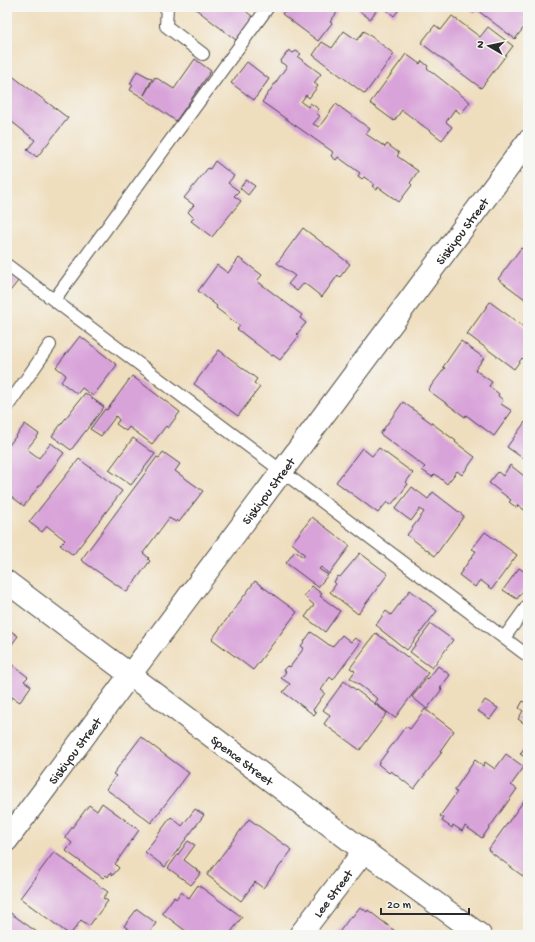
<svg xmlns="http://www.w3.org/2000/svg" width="535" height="942" font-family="'Gochi Hand',sans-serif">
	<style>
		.building { fill: #d8a3d9 }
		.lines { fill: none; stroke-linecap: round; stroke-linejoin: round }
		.lane-casing { stroke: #484641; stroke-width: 14 }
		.street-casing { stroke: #484641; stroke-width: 24 }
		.lane { stroke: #fff; stroke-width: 12 }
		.street { stroke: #fff; stroke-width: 22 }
		.labels { text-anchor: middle; stroke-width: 3; stroke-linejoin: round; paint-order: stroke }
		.street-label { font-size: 13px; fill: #2b2b2b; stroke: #f6f6f2 }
	</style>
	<rect width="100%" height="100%" fill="#f6f6f2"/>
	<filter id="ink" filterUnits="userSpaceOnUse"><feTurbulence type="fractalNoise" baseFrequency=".025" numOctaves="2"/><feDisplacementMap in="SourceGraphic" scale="8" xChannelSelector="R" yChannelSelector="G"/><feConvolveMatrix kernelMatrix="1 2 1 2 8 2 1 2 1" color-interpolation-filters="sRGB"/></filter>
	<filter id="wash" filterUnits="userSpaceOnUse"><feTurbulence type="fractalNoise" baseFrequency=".012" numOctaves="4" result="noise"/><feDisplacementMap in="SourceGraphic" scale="16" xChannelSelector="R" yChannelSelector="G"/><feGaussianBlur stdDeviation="0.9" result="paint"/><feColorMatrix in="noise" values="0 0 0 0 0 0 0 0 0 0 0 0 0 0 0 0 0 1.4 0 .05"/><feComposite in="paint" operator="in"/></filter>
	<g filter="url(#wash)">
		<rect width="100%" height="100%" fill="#efdebe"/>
		<g id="blocks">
			<!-- building -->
			<path class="building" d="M193,7H241L253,17L236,40Z
				M287,7H341L330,22L332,23L318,41L282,14Z
				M354,7H379L370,19Z
				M383,7H401L394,16Z
				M467,7H528V11L523,18L528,22L515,39L477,10L474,13Z
				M452,16L480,37L488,27L513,46L481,88L421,43L435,25L441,30Z
				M344,31L357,40L364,31L394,54L365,94L313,55L322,42L332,48Z
				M289,50L293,53L296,51L301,54L298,57L321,74L314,83L318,86L309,98L306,95L301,102L308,107L310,103L319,109L316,113L320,116L313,124L319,127L336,104L370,129L366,134L385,147L387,144L399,153L397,156L418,171L410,183L412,185L399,202L378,187L377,190L372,186L374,184L364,177L362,179L358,176L360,173L338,157L336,160L331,156L333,152L262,102L287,66L280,62Z
				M406,54L420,64L422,61L428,66L427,68L470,102L461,114L455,109L446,122L452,127L442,140L402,110L394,121L370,103Z
				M195,59L211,71L176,121L142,97L130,90L133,85L130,84L137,71L152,79L144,95L155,77L174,89Z
				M247,62L269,79L254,100L231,83Z
				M7,72L68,118L37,157L27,150L35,140L7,118Z
				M215,161L234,176L228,183L239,191L234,196L241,201L212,237L191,221L194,218L188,212L194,205L184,198L208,168L210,169Z
				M246,180L255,186L248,195L240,188Z
				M303,228L350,264L340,277L338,275L322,297L304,283L297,291L288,284L295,276L277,263Z
				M521,248L528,253V297L525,299L498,279Z
				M239,258L262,275L257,281L302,315L300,318L306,323L297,334L299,336L280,360L273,355L272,356L237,329L240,326L216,308L217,306L198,291L217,265L228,273Z
				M7,273L18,281L7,295Z
				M490,302L528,330V362L522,358L514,369L467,334Z
				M80,336L117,365L93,396L82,388L77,394L61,382L66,375L56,367Z
				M461,341L484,358L475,370L492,382L489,386L499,394L498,396L503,400L501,404L512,411L494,436L466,415L465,417L428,390L445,368L443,367Z
				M219,350L257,379L254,383L260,387L238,416L194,384Z
				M132,376L180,412L168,428L166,426L152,444L129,427L126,431L116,424L119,420L116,416L101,436L90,429L105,409L107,410Z
				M85,393L104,407L71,450L52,436Z
				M403,402L456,441L455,442L475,457L462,475L457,471L447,484L435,474L432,477L422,470L425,467L380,434Z
				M525,422L528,425V462L507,447Z
				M25,424L39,434L27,449L39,458L51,443L64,453L24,506L7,493V448Z
				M133,438L155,454L131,485L109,470Z
				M362,448L372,456L379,448L413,473L406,482L408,484L397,499H396L391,505L387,502L378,513L336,482Z
				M163,452L180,464L175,471L203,491L179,522L177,520L176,522L169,518L143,553L149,558L148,559L150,561L127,592L81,560L157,457L159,458Z
				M79,459L122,491L73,555L60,545L65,540L47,526L42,532L29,522Z
				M510,465L528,479V513L518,505L517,508L509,502L511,500L489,483L498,472L503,476Z
				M412,487L428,499L433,492L464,516L435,556L407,535L424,512L420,509L411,521L395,509Z
				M312,517L350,546L329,574L321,567L319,569L328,575L318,587L286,563L295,551L303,557L305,555L292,543Z
				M485,532L517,555L492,589L480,580L475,587L459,575L476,551L472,549Z
				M360,553L388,574L358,614L330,592L336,584L334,582L338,576L340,577Z
				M519,568L528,574V584L517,599L503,590Z
				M255,581L297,612L253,670L212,639Z
				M312,586L322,594L320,596L340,611L325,632L305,617L314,605L304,596Z
				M410,590L437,611L407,650L381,630V629L376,625L386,611L391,615Z
				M431,624L453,640L432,668L410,652Z
				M8,629L18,636L7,651V630Z
				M528,629V642L524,639L527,635L525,633Z
				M311,632L332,647L342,635L351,642L355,638L361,642L333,680L330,677L321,690L325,693L313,710L316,712L314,715L283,692L290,684L281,678L286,672L283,670L287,666L290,667L304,648L301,646Z
				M376,633L428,673L395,718L375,703L378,699L350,678L355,671L350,668Z
				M7,661L28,677L24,681L31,686L20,702L12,697L9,702L7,701Z
				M438,666L450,675L440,688L442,689L427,709L412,697L427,678L428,679Z
				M344,681L387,713L360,750L324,724L330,715L323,710Z
				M528,698V726L518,719L523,711L519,708L523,701L525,703Z
				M485,700L498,708L490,719L478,711Z
				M425,709L454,731L440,751L442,752L414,789L391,771L389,773L378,764L406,726L410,729Z
				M141,737L189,773L151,823L106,789L116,776L113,774Z
				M528,743V759L520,754Z
				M506,754L524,767L511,785L517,789L482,838L465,826L462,831L453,825L452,828L442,821L444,818L440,816L457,792L454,791L475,760L483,766L485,762L495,769Z
				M528,795V880L488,850Z
				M102,803L139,830L115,864L119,868L113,875L110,873L108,877L106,875L103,878L66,851L72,843L65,837L89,805L97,811Z
				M195,809L204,815L165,867L145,852L171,817L182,826Z
				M249,819L292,850L263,888L255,882L241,901L207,875Z
				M188,841L195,845L184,860L201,873L191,885L168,868Z
				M54,852L108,892L103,898L108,901L89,926L81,920L70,935L20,898Z
				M198,885L242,917L229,935H191L162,913L174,897L176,899L181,892L189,898Z
				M360,907L367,912L368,910L400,935H337L351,916L352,917Z
				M137,909L156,923L148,935H137L124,926Z
				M9,912L41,935H7V915Z"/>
		</g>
	</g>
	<g filter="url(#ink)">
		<use href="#blocks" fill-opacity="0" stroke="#484641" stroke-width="1"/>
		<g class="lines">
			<defs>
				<path id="lane" d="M167,7L166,26L203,54
					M7,265L528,656
					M54,300L268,7
					M7,407L50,345
					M504,638L528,605"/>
				<g id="street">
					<path id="s1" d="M7,582L364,851L480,935"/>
					<path id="s2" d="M7,840L528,141"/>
					<path id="s3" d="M300,935L364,851"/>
				</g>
			</defs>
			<!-- lane casing -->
			<use href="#lane" class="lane-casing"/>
			<!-- street casing -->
			<use href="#street" class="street-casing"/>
			<!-- lane -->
			<use href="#lane" class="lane"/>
			<!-- street -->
			<use href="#street" class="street"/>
		</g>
	</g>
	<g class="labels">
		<!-- street labels -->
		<g class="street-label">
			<text dy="5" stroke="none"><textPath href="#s2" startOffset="760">Siskiyou Street</textPath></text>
			<text dy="5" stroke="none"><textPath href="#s2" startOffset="436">Siskiyou Street</textPath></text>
			<text dy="5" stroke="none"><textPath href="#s2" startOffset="112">Siskiyou Street</textPath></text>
			<text dy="5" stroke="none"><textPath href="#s1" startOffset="295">Spence Street</textPath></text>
			<text dy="5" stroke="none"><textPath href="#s3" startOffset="53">Lee Street</textPath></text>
		</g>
	</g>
	<!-- margin -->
	<rect width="535" height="942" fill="none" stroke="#f6f6f2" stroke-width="24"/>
	<!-- north arrow -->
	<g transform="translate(489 46) rotate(279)" stroke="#f6f6f2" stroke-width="3" paint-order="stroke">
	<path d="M0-3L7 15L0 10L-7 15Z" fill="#2b2b2b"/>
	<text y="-6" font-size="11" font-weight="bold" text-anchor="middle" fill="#2b2b2b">N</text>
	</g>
	<!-- scale -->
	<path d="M381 908v6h88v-6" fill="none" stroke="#2b2b2b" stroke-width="2"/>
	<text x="387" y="908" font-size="12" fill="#2b2b2b" stroke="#f6f6f2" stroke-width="3" paint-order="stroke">20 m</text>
</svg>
